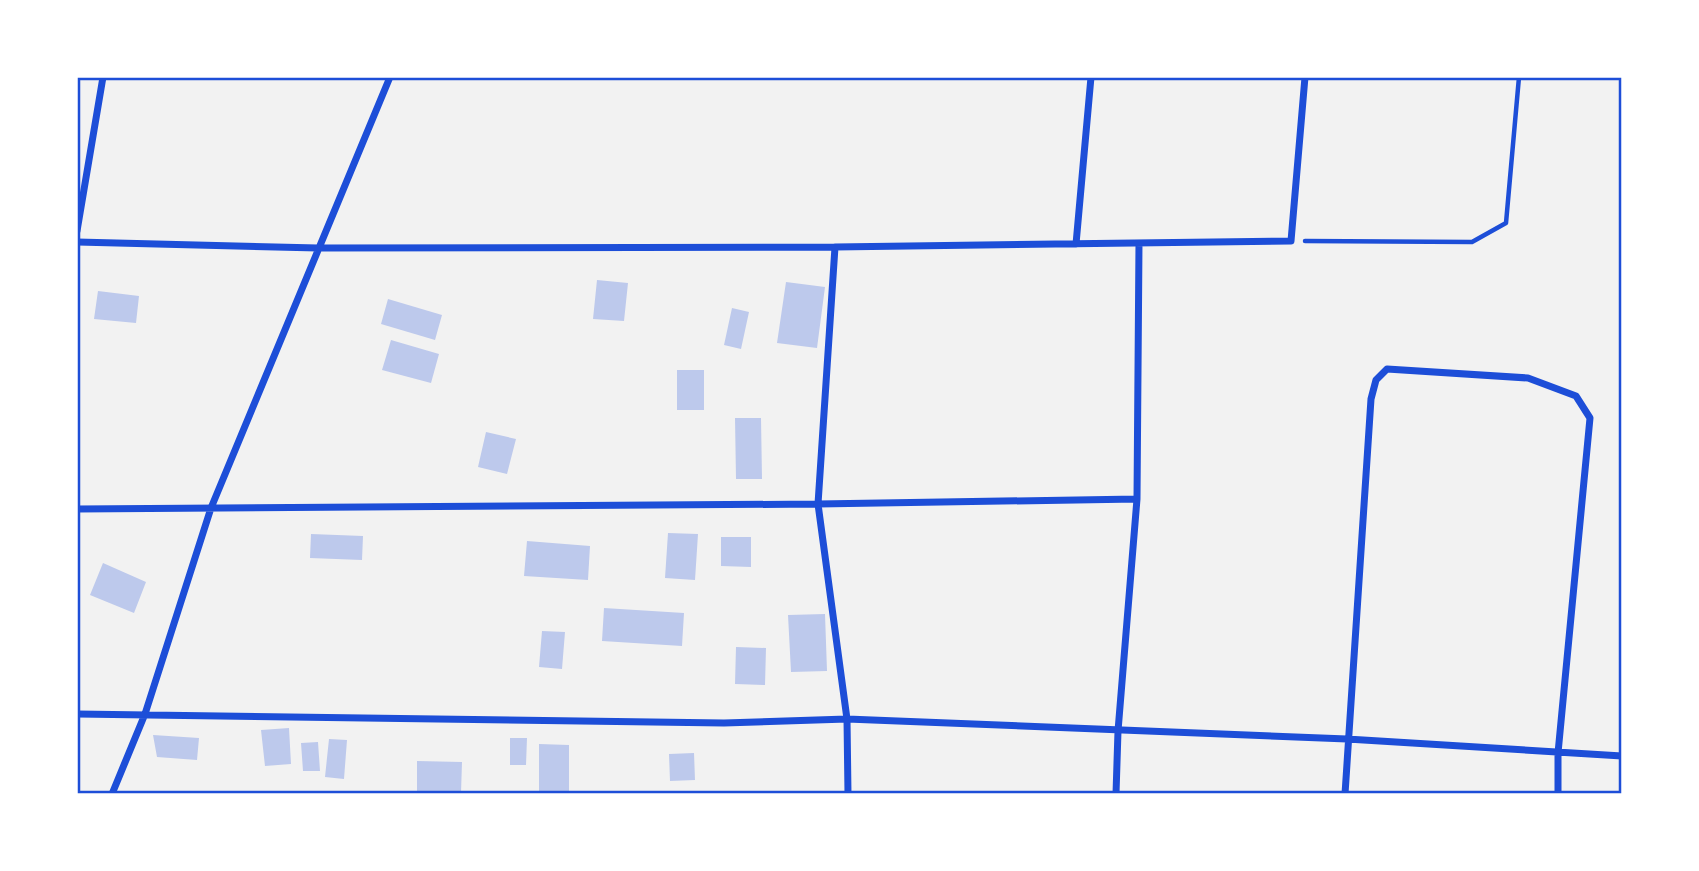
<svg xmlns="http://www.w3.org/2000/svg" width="1699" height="871" font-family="'Alegreya Sans',sans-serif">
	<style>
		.building { fill: #bdc9ec }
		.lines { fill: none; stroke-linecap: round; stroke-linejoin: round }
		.path { stroke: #1d4ed8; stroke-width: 4.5 }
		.minor { stroke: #1d4ed8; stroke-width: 7 }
		.neatline { fill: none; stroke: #1d4ed8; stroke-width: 2.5 }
	</style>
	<rect width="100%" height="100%" fill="#f2f2f2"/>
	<!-- building -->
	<path class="building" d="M597,280L628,283L624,321L593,319Z
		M786,282L825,287L817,348L777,343Z
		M98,291L139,296L136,323L94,319Z
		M388,299L442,315L435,340L381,324Z
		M732,308L749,312L741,349L724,345Z
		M391,340L439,354L431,383L382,370Z
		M677,370H704V410H677Z
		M735,418H761L762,479H736Z
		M486,432L516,439L507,474L478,467Z
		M668,533L698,534L695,580L665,578Z
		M311,534L363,536L362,560L310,558Z
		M721,537H751V567L721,566Z
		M527,541L590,546L588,580L524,576Z
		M103,563L146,582L134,613L90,595Z
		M604,608L684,613L682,646L602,641Z
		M825,614L827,671L791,672L788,615Z
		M542,631L565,632L562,669L539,667Z
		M736,647L766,648L765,685L735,684Z
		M289,728L291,764L265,766L261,730Z
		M153,735L199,738L197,760L157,757Z
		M510,738H527L526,765H510Z
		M329,739L347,740L344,779L325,777Z
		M318,742L320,771H303L301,743Z
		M539,744L569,745V794H539Z
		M694,753L695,780L670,781L669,754Z
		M417,761L462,762L461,793L417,792Z"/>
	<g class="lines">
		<!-- path -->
		<path class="path" d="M1305,241L1472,242L1506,223L1519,77"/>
		<!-- minor -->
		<path class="minor" d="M77,231L103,77
			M77,242L318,248L835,247L818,504L847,719L848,794
			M1076,244L1091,77
			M835,247L1291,241L1305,77
			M77,509L818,504L1137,499
			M77,714L724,723L847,719L1347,739L1622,756
			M112,794L145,714L211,508L390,77
			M1116,794L1118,731L1137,499L1139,243
			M1345,794L1371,399L1376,380L1387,369L1528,378L1576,396L1590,418L1558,753V794"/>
	</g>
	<!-- border -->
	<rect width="1699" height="871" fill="none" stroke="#ffffff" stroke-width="158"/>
	<rect x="79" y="79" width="1541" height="713" class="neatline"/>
</svg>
